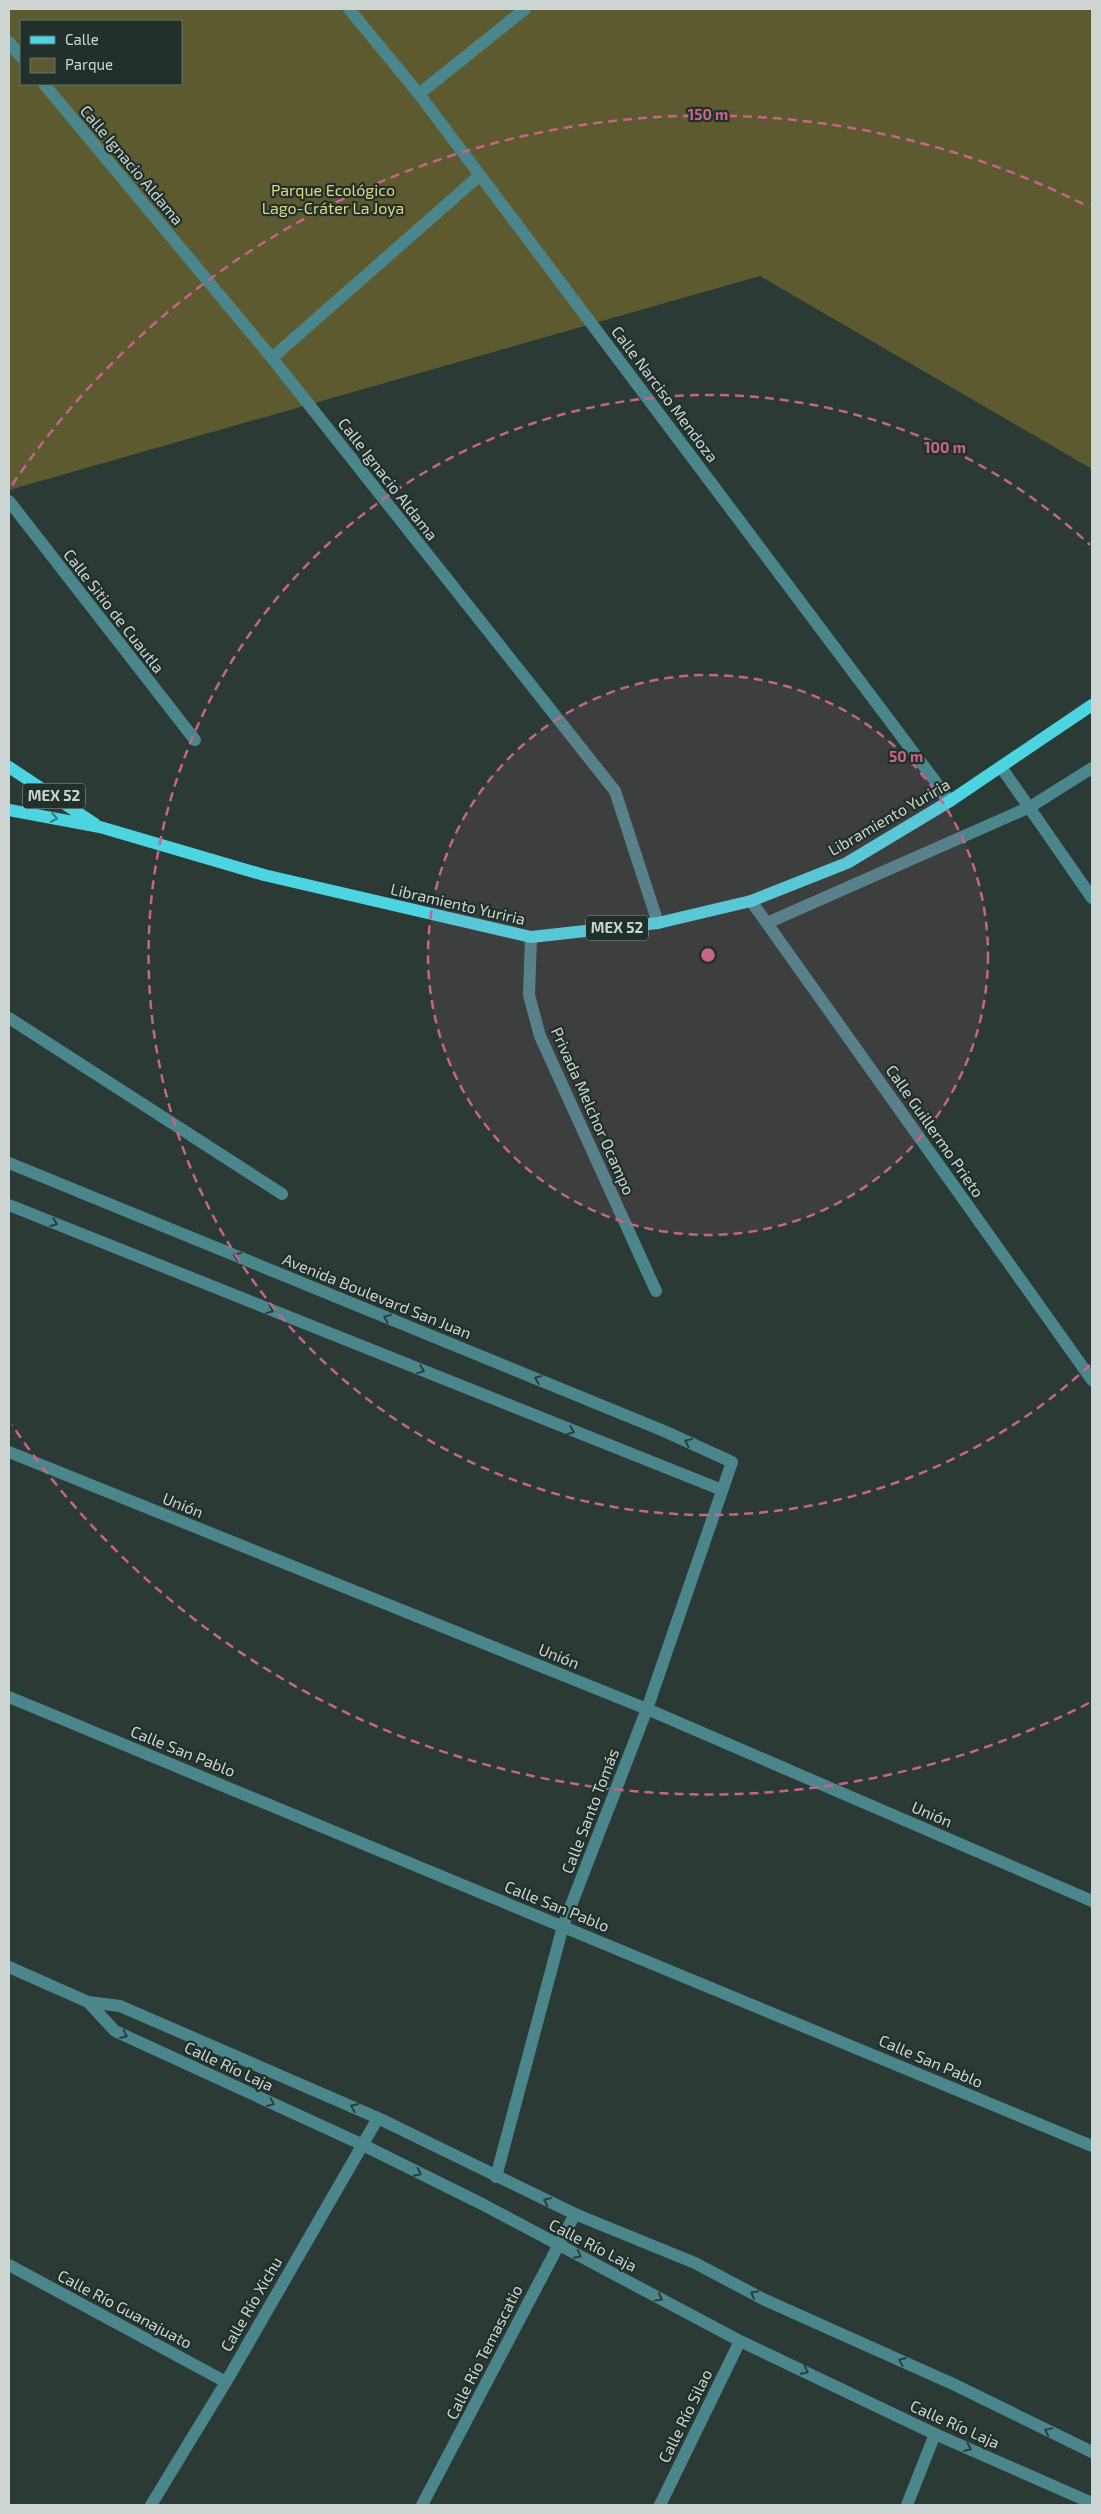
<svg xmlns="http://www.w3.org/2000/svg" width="1101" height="2514" font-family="'Exo 2',sans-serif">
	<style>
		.green { fill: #5d5a30; fill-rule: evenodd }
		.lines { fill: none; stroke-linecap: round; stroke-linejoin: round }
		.minor { stroke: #4b868c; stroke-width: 12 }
		.major { stroke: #4cd5e1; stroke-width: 12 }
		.oneway { stroke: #347a7c }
		.oneway2 { stroke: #29413e }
		.ring { fill: none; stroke: #c6648b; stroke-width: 2.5; stroke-dasharray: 9 6 }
		.labels { text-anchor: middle; stroke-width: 4.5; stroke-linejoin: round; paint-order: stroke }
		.shield { fill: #21302a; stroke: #99a4a0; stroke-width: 1 }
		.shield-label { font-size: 15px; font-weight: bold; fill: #ccd5d2 }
		.street-label { font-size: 16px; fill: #ccd5d2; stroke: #21302a }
		.park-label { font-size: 16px; fill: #ddd681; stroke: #21302a }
		.centre { fill: #c6648b; stroke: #21302a; stroke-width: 2.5 }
		.ring-label { font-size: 15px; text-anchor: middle; font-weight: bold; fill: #c6648b; stroke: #21302a; stroke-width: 4.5; stroke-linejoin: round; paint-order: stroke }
	</style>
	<rect width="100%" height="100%" fill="#2b3a34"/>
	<!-- green -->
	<path class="green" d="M9,9H1092V469L760,276L9,490ZM21,21H181V84H21Z"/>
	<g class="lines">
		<!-- minor -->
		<path class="minor" d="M349,9L419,94L950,801
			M9,42L21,57
			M44,84L272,358L615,791L658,923
			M419,94L525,9
			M272,358L480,175
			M9,501L195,740
			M1001,767L1092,898
			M751,901L1092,1380
			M767,923L1030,807L1092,768
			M531,937L529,995L540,1036L656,1291
			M9,1018L282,1194
			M9,1163L664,1431L732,1462L647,1709L563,1926L496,2177
			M9,1205L722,1490
			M9,1452L647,1709L1092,1901
			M9,1697L1092,2146
			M9,1967L88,2002L120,2006L378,2118L575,2214L695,2263L763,2299L953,2384L1092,2452
			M88,2002L115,2031L361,2144L482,2204L740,2341L935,2434L1092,2503
			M9,2265L226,2382
			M151,2505L226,2382L378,2118
			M422,2505L575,2214
			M660,2505L740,2341
			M907,2505L935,2434"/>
		<!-- major -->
		<path class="major" d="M9,767L95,824
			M9,810L100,827L264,875L531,937L658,923L751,901L847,863L950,801L1092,705"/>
	</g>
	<!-- one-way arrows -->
	<defs><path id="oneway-chevron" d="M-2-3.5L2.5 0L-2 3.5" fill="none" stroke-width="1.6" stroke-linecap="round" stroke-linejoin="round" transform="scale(1.25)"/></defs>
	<use class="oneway" href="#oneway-chevron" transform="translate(54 818) rotate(11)"/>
	<g class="oneway2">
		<use href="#oneway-chevron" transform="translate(54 1223) rotate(22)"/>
		<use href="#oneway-chevron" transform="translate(237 1256) rotate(-158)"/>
		<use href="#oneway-chevron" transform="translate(270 1310) rotate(22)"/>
		<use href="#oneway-chevron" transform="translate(387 1318) rotate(-158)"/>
		<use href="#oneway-chevron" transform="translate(421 1370) rotate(22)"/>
		<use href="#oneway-chevron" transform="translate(538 1379) rotate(-158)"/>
		<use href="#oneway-chevron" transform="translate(571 1431) rotate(22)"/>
		<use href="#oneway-chevron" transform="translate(688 1442) rotate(-156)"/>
		<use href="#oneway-chevron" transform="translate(124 2035) rotate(25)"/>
		<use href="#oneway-chevron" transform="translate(271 2103) rotate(25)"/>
		<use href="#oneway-chevron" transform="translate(354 2107) rotate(-156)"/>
		<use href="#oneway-chevron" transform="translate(418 2173) rotate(26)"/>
		<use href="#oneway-chevron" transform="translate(547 2201) rotate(-155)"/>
		<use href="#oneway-chevron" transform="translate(578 2255) rotate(27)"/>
		<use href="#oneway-chevron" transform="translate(754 2294) rotate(-152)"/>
		<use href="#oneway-chevron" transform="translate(659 2298) rotate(29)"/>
		<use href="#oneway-chevron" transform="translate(902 2361) rotate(-156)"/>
		<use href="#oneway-chevron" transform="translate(805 2371) rotate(26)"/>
		<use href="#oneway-chevron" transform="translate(1048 2431) rotate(-154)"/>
		<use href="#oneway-chevron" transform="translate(968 2448) rotate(24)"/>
	</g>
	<!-- distance rings -->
	<circle cx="708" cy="955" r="280" fill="#c6648b" fill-opacity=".12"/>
	<g class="ring">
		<circle cx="708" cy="955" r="280"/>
		<path d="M1090 1365A560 560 0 1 1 1090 545"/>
		<path d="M1089 1703A840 840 0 0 1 12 1425M12 485A840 840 0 0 1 1089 207"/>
	</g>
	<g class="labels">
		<!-- shield labels -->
		<g class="shield">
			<rect x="23" y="783.5" width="62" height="25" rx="4"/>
			<rect x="586" y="915.5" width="62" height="25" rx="4"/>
		</g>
		<g class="shield-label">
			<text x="54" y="801">MEX 52</text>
			<text x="617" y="933">MEX 52</text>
		</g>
		<!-- street labels -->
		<g class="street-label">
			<text transform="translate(132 165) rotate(50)" y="6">Calle Ignacio Aldama</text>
			<text transform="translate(665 394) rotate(53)" y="6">Calle Narciso Mendoza</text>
			<text transform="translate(388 479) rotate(52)" y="6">Calle Ignacio Aldama</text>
			<text transform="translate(114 611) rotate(52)" y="6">Calle Sitio de Cuautla</text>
			<text transform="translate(889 817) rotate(-30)" y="6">Libramiento Yuriria</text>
			<text transform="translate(458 904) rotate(13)" y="6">Libramiento Yuriria</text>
			<text transform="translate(593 1111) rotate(66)" y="6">Privada Melchor Ocampo</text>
			<text transform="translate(935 1131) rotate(55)" y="6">Calle Guillermo Prieto</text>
			<text transform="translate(377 1296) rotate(22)" y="6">Avenida Boulevard San Juan</text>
			<text transform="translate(183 1505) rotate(22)" y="6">Unión</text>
			<text transform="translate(559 1656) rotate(22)" y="6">Unión</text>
			<text transform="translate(183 1751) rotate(22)" y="6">Calle San Pablo</text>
			<text transform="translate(590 1811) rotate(-69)" y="6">Calle Santo Tomás</text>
			<text transform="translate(932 1814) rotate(23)" y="6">Unión</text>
			<text transform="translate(557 1906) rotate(22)" y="6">Calle San Pablo</text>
			<text transform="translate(931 2061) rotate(23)" y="6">Calle San Pablo</text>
			<text transform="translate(229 2066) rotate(25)" y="6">Calle Río Laja</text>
			<text transform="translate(593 2245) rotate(27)" y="6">Calle Río Laja</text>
			<text transform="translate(251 2304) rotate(-60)" y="6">Calle Río Xichu</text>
			<text transform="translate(125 2309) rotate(28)" y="6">Calle Río Guanajuato</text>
			<text transform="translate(484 2352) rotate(-63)" y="6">Calle Río Temascatio</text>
			<text transform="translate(685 2416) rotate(-64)" y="6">Calle Río Silao</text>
			<text transform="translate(955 2424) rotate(24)" y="6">Calle Río Laja</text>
		</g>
		<!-- park labels -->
		<g class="park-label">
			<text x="333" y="196">Parque Ecológico<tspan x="333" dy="18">Lago-Cráter La Joya</tspan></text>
		</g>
	</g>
	<circle cx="708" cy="955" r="8" class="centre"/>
	<g class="ring-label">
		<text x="708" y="120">150 m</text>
		<text x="945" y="453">100 m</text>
		<text x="906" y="762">50 m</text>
	</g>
	<!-- border -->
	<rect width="1101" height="2514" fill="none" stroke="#ccd5d2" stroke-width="20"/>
	<!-- legend -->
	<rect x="20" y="20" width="162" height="65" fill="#21302a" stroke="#65726d"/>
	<rect x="30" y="36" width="25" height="8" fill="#4cd5e1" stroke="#65726d"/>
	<text x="65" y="45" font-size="15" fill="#ccd5d2">Calle</text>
	<rect x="30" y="58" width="25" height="15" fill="#5d5a30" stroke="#65726d"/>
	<text x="65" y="70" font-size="15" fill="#ccd5d2">Parque</text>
</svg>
